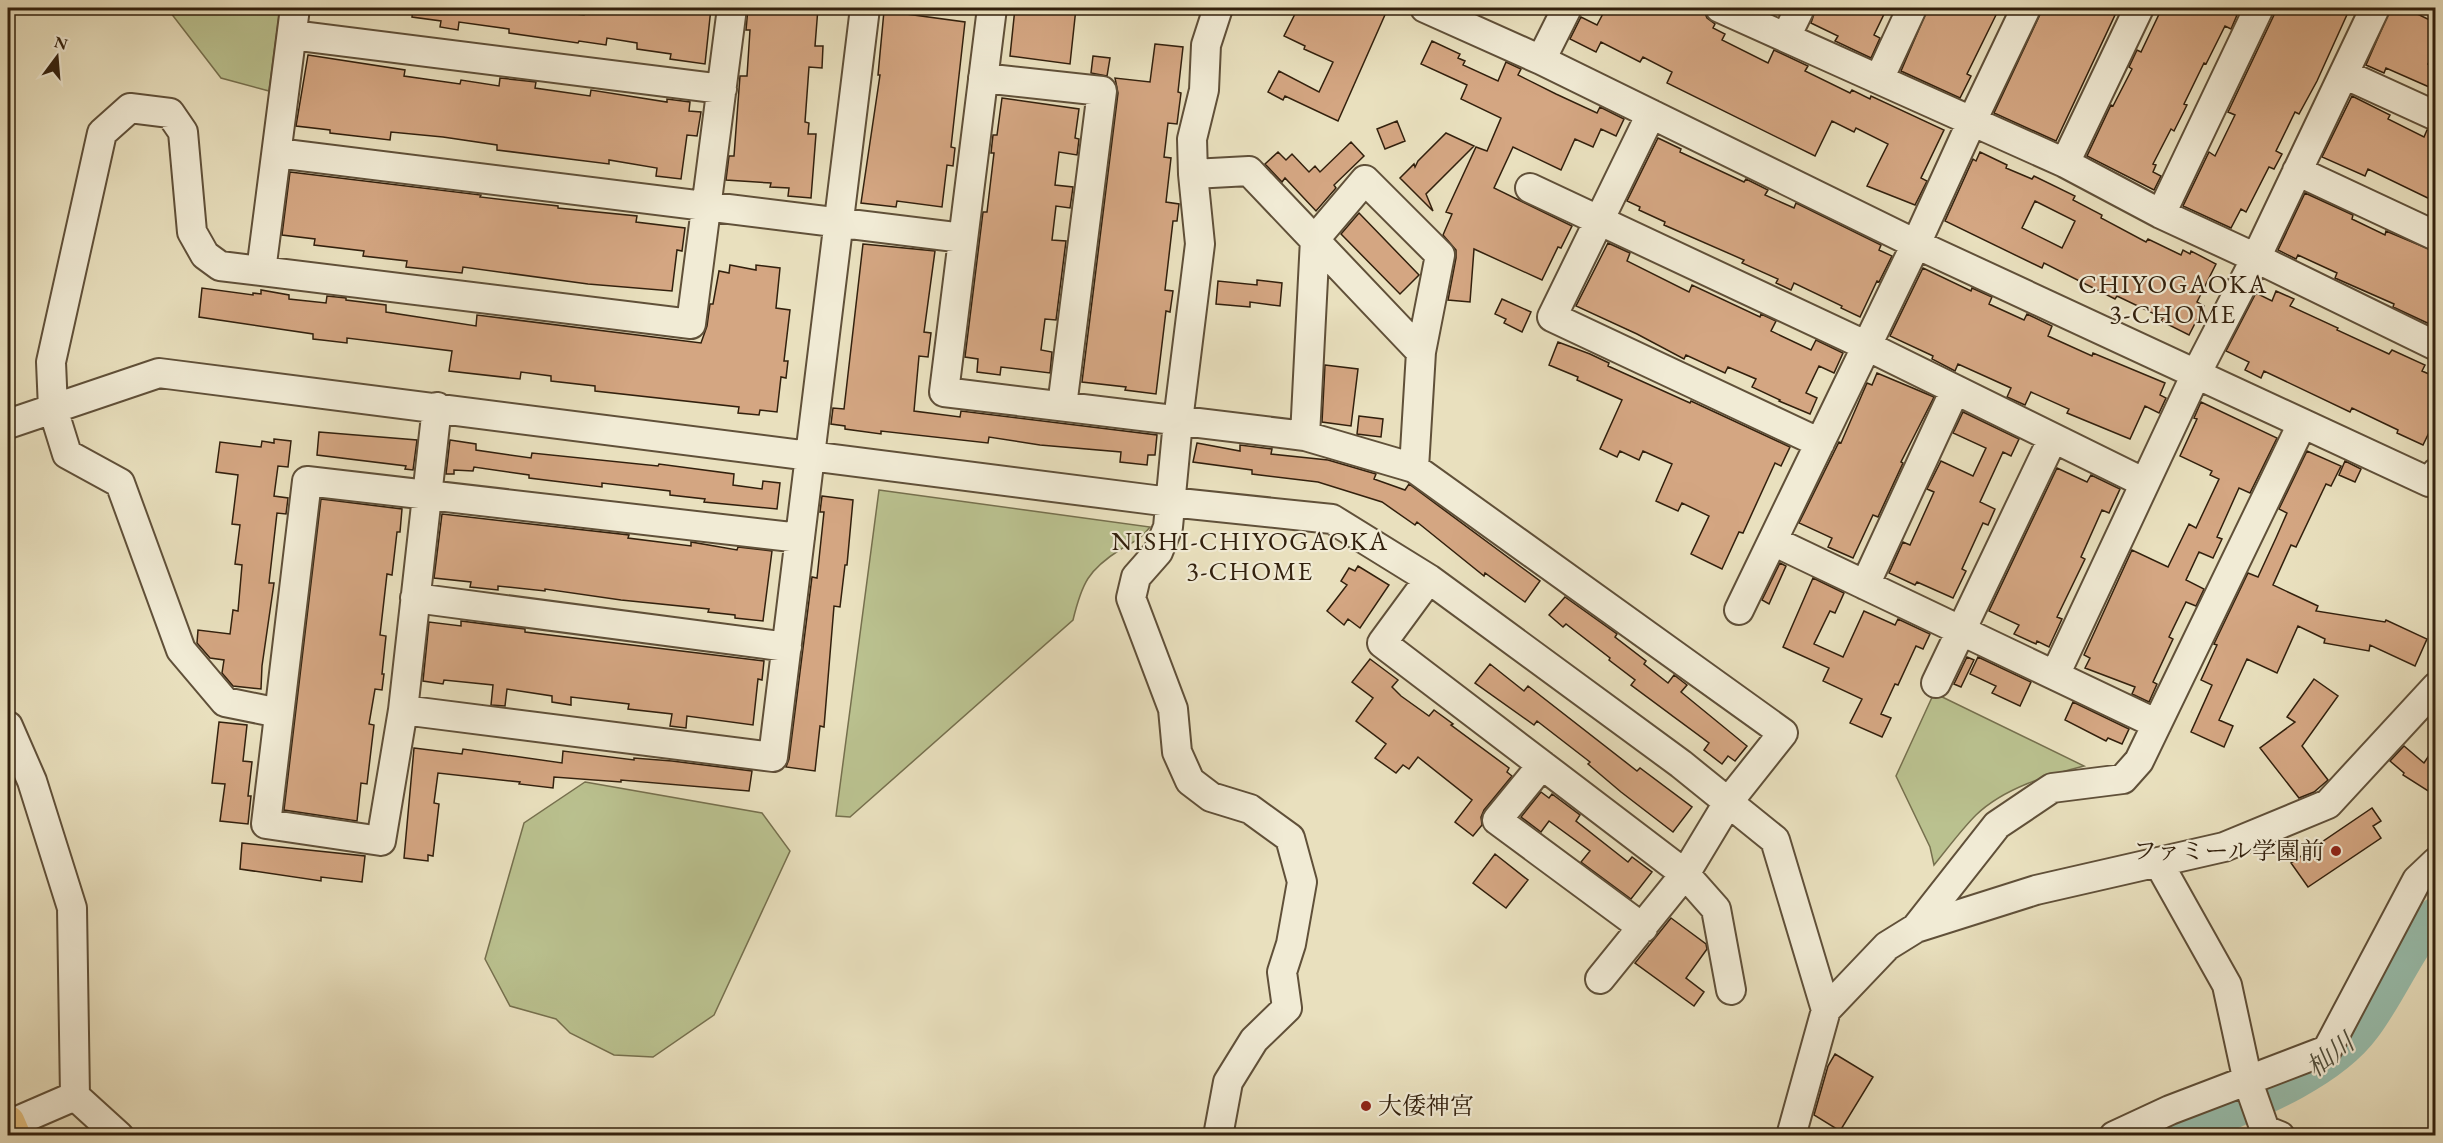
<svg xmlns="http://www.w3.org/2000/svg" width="2443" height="1143" font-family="'EB Garamond','Noto Serif JP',serif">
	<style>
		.green { fill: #bac18f; stroke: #76704e; stroke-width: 1.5 }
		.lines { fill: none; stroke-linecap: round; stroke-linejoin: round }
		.river { stroke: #98bead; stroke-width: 36 }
		.building { fill: #d4a682; stroke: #32200d; stroke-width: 1.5; fill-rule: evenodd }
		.minor-casing { stroke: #605039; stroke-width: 32 }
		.major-casing { stroke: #32200d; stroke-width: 36 }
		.minor { stroke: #f1ebd5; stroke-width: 28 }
		.major { stroke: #e4c07f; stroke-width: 33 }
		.poi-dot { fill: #8f2418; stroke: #f1ebd5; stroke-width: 2 }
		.labels { text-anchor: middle; stroke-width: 4.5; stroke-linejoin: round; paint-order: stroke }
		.poi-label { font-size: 24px; fill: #32200d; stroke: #f1ebd5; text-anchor: end }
		.neighbourhood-label { font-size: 26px; letter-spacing: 1.5px; fill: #32200d; stroke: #f1ebd5 }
		.water-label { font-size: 26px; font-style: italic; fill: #514f3d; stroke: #f1ebd5 }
	</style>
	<rect width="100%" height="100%" fill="#e9e0be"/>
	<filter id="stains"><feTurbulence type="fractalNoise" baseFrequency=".00333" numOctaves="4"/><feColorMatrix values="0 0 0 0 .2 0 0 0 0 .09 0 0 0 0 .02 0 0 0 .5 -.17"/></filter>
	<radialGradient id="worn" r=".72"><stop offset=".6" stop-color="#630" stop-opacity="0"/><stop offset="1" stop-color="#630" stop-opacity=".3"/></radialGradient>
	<!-- green -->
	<path class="green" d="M167,8H280L269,91L221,78Z
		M879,490L1150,527C1140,540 1135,541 1121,549C1088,570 1082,583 1073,620L850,817L836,816Z
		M1934,693L2084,766C2048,775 2004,788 1976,815C1961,830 1948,848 1934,865L1930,847L1896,776Z
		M585,782L762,813L790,851L714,1015L653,1057L614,1055L570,1033L556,1019L510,1006L485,959L524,823Z"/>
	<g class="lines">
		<!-- river -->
		<path class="river" d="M2173,1136C2232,1110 2325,1079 2363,1027C2390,991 2406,948 2436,915"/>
	</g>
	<!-- building -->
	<path class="building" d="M413,8H516L584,15V8H711L705,64L670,59L671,54L637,49V43L607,38L606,45L579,41L578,43L509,33V29L459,22L458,30L440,27L441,21L412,17Z
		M748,8H818L815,46H823L822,68L809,67L805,122L809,123L808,134H816L811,198L788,196L789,188L770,187L771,183L726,180L729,156H734L740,76H747L750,30H746Z
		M1015,8H1076L1070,64L1010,56Z
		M1298,8H1388L1338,121L1285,96L1283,100L1268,92L1279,71L1319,92L1333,62L1304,49L1305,46L1284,36Z
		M1606,8H1696L1704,11L1707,18L1715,24L1713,28L1725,34L1722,40L1768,63L1774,50L1808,66L1805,71L1850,93L1852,90L1870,99L1871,96L1944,130L1921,178L1927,181L1915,205L1867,186L1888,144L1856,128L1854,132L1832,121L1815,156L1667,83L1672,72L1643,57L1640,62L1601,42L1596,52L1570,39L1581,17L1597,25Z
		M1816,8H1887L1874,35L1880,38L1871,58L1835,41L1838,36L1811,23Z
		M1928,8H1985L1997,13L1967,74L1971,76L1960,98L1901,71Z
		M2043,8H2101L2115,15L2056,141L1994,113Z
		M2162,8H2222L2237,15L2231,29L2225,26L2206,64L2204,63L2184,104L2187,105L2174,131L2171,129L2153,164L2156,165L2153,172L2161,176L2154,190L2087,156L2111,105L2113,106L2132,69L2129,67L2137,50L2141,52Z
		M2275,8H2350L2317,81L2299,114L2295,112L2276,151L2282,154L2274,169L2269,167L2246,212L2241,209L2231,228L2183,206L2209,152L2215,156L2235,115L2228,112L2274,15Z
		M2391,8H2413L2411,11L2436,23V47L2428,64L2436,67V90L2386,68L2384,73L2366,65Z
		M884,11L965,22L951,147L955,148L953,166L947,165L942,207L897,201L896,207L861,203L880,75H878Z
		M1432,41L1460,54L1458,58L1465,61L1463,65L1498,81L1506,62L1521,69L1518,75L1556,94L1597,113L1600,107L1624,119L1616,136L1601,129L1593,147L1575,139L1561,170L1513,147L1494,188L1572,226L1561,248L1558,247L1542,280L1474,249L1470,302L1448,300L1456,258V250L1443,235L1452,214L1446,212L1476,147L1487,151L1501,118L1461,99L1467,85L1421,64Z
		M1155,44L1183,47L1178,92L1181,93L1177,124L1168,123L1164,157L1171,158L1166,202L1179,204L1177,221H1173L1165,290L1173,291L1170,312L1166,311L1156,394L1125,390L1126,387L1082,382L1118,93L1115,78L1150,82Z
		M308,55L405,70L404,76L460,84L461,80L499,86L500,78L536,82L535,88L590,96L591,90L667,102V99L690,102L689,111L701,112L697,136L687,135L681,179L656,176L657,168L609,160V164L497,150V145L443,137L391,132L390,140L330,133V130L296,126Z
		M1093,56L1110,58L1107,76L1091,73Z
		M2352,96L2390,115L2388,119L2424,137L2427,130L2436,132V202L2368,169L2365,176L2322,157Z
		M1002,98L1079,109L1075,138L1079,139L1077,155L1059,152L1055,185L1073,187L1070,208L1056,206L1052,240L1066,241L1056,320L1045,319L1041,350L1052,352L1050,373L1001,367L1000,375L977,372L978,359L965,357L983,212H987L994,153H991L993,135H997Z
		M1397,121L1405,141L1385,149L1377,129Z
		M1446,133L1474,146L1426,194L1433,211L1400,178L1414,164L1415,167L1418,161Z
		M1658,138L1681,149L1680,152L1744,182L1746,179L1768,190L1765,195L1794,208L1796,203L1881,245L1879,250L1892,256L1879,282L1877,281L1860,317L1841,308L1842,306L1794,283L1791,290L1776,283L1778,279L1742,263L1744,260L1664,225L1665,222L1639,210L1640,207L1627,201Z
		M1351,142L1364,156L1334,185L1336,188L1316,211L1285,178L1282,182L1265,164L1278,152L1286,160L1292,154L1309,172L1315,166L1320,172Z
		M1980,152L2007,165L2006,168L2032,179L2034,176L2075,196L2073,200L2102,215L2101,218L2146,242L2148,239L2181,255L2183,250L2190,254L2191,251L2216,264L2197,302L2204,306L2189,335L2161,321L2163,318L2117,296L2115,299L2044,263L2042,268L1945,221L1973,159L1976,161ZM2035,201L2075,221L2062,248L2022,228Z
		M290,172L481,195L480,197L558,206V208L637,216L636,222L685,228L682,251L677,250L672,291L588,284L463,267L462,273L406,267L407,261L363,256L364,251L314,245L315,239L282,235Z
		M2305,193L2353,215L2352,219L2385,235L2386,231L2436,252V327L2393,307L2394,304L2335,278L2337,273L2298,255L2296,259L2278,250Z
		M1359,213L1419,275L1400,294L1341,234Z
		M1608,243L1630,253L1627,261L1689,292L1692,285L1760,317L1761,314L1776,321L1771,331L1811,350L1816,340L1843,353L1834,373L1819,366L1806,393L1817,398L1810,414L1779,401L1780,400L1752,387L1756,379L1728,367L1725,373L1686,355L1684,359L1637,334L1576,306Z
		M863,244L935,251L924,332L931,333L928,357L919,356L914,411L960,417L961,411L1157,435L1155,455H1148L1147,465L1120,462L1121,452L1040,445L989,437L988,443L881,431V434L845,429V426L831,424L833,408L844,409Z
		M730,265L756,270V265L780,268L776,308L790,310L784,361H788L786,378L781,377L777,412L760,410L759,415L738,413L739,407L595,391V386L551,381V376L521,372L520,379L449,371L452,351L347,338V343L322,340L313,339V334L199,317L202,288L253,295V293L261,294V290L289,295V299L326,303L327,296L346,298V300L386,305V312L476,326L477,315L701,343L707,326L710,304H713L719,271L729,273Z
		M1923,268L1971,291L1972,288L1992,297L1989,304L2024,320L2027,314L2052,326L2048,336L2092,356L2093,353L2165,383L2160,395L2166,398L2159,413L2145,406L2130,439L2067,413L2069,409L2031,392L2025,405L2007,397L2011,388L1958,364L1955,371L1932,359L1933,356L1890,336Z
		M1257,280L1282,283L1280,306L1250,302V307L1216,304L1218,281L1257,285Z
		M2276,291L2294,299L2290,306L2338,328L2337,330L2389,354L2392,350L2425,365L2422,371L2436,377V418L2423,445L2397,433L2398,430L2352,408L2350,412L2264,371L2261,378L2245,370L2249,362L2226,351L2256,293L2272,301Z
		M1502,299L1531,312L1522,332L1504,323L1506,319L1495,314Z
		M1558,342L1590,354L1609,363L1608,366L1690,403L1691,401L1790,447L1781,466L1775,463L1743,533L1739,532L1722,569L1691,554L1709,516L1682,503L1678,511L1656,501L1672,464L1643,451L1639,460L1620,451L1617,457L1600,449L1622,400L1577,380L1578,377L1549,365Z
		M1325,365L1358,369L1351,426L1322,422Z
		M1877,373L1934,397L1901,462L1903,463L1878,517L1873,515L1853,558L1828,547L1832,538L1799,523L1839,442L1841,443L1867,383L1872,385Z
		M2201,402L2277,438L2250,493L2239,488L2217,537L2222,539L2213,558L2199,552L2186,580L2204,589L2196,606L2186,602L2169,637L2173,639L2153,682L2157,684L2149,702L2132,694L2135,687L2085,668L2090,658L2084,655L2132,550L2168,567L2189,524L2196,528L2219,479L2210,475L2212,471L2180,456L2197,419L2194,418Z
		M1963,412L2019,439L2011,456L2003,452L1980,502L1995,509L1988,525L1983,523L1962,569L1966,571L1953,598L1917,582L1915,585L1889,573L1903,542L1910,545L1934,492L1927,489L1941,461L1973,476L1986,448L1953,433Z
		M1359,416L1383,419L1381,437L1357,434Z
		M319,432L417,440L413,470L405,469L406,466L317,455Z
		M274,439L291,441L288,467L278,466L274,496L288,498L286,514L277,513L269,583H274L262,666L261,689L233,686L222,673L224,660L210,658L197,643L198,630L230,634L233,610L238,611L242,565L235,564L240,525L232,524L238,475L216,472L220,442L261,447L262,441L274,443Z
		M450,440L476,444V450L531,458L532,453L658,466L659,464L734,474L733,485L762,489L763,481L780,483L777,509L704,502L705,499L670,495V491L602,483V487L529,478V475L474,467L473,471L454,470V474H446Z
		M1197,443L1240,451V445L1272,449L1271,454L1328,460L1376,474L1374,479L1405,490L1409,484L1540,581L1525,602L1485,573L1484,576L1417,522L1415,525L1382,502L1318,482L1252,474V470L1193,462Z
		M2307,451L2341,466L2331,486L2326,484L2296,547L2291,545L2273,585L2318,606L2316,611L2385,622L2386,620L2427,639L2415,666L2370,645L2369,651L2324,643L2325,639L2298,626L2277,673L2247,659L2219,720L2233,726L2224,747L2191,732L2212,685L2201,680L2217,645L2214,644L2248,573L2258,577L2276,538L2287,513L2279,509Z
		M2345,461L2361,469L2355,482L2339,475Z
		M2057,468L2087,482L2091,475L2120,489L2109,513L2102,510L2081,557L2085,559L2057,617L2062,619L2049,647L2037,641L2036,644L2014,634L2019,625L1989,611Z
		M822,496L853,500L847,565H845L840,607L834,606L824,727L820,726L815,771L786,767L789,759L812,577L817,578L824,512H820Z
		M321,499L402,509L400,532H397L392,575L387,574L380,635L386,636L382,674H384L382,690L375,689L369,724L374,725L367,784L361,783L357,821L284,810Z
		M442,514L629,535L628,538L691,546V542L737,550L738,547L772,551L763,621L735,618V615L708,612L709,609L621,600L545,589V591L498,586V590L470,587L471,582L434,578Z
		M1780,563L1786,566L1769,604L1762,600Z
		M1358,566L1389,585L1360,628L1348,619L1344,625L1327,611L1347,585L1341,581L1349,568L1355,571Z
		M1813,578L1844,593L1835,613L1830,611L1814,644L1843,657L1864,611L1895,625L1898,619L1930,634L1923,649L1916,646L1898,685L1895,684L1881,714L1891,718L1882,737L1850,723L1862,699L1823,681L1829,668L1783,647Z
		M1565,597L1617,634L1615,637L1646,661L1644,664L1668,683L1674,675L1687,685L1681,692L1747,746L1735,761L1728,756L1722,764L1704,750L1709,743L1631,685L1635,680L1609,660L1610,658L1566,624L1563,627L1549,615Z
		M461,621L525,629V632L764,661L762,680L758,679L753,725L687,716L686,728L670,726L672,714L628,709L629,704L571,697V705L552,702V696L507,689L505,706L491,705L493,685L444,680L443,684L423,681L429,622L461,626Z
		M1967,657L1974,660L1961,687L1954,684Z
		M1978,657L2031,682L2020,706L1992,693L1996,686L1970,674Z
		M1370,659L1398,680L1392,687L1401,696L1429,716L1434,710L1453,724L1451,725L1509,768L1507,772L1512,776L1484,810L1481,817L1482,825L1473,836L1455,822L1472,800L1418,757L1409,769L1403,765L1396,773L1375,758L1386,744L1356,721L1373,698L1352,682Z
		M1490,664L1524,691L1528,686L1637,771L1640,768L1692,807L1673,832L1621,792L1588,764L1590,762L1537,721L1534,725L1475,683Z
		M2314,679L2338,696L2302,746L2328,780L2314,792L2299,798L2260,748L2295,722L2287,717Z
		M2073,702L2129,729L2122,744L2108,738L2106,741L2065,720Z
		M219,722L247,725L243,761L252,762L248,796H251L248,824L220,821L225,784L212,783Z
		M2436,745V796L2403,775L2404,773L2390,761L2404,746L2424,763Z
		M414,748L462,754L463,749L562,763L563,751L634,760V758L672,761L752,771L749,791L621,780V782L554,777L553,788L519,784L520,782L438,773L434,803L439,804L433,856L428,855V861L404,858Z
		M1541,792L1549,798L1552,794L1580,815L1576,821L1628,862L1632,857L1652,872L1631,899L1581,862L1590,851L1549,821L1541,832L1521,817Z
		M2372,808L2381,821L2373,826L2381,838L2308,887L2291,863Z
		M242,843L365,856L362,882L321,877V881L240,869Z
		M1495,854L1528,880L1506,908L1473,883Z
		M1671,918L1706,944L1707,949L1686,978L1704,992L1694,1006L1635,963Z
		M1835,1054L1873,1077L1840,1131L1814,1115L1828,1066Z"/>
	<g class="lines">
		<defs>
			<path id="minor" d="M992,8L944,392L1305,436L1414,468L1783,733L1729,801L1685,874L1600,979
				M1218,8L1206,45L1204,90L1192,139L1193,174L1200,244L1178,421L1168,527L1158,552L1136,577L1131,598L1173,709L1177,752L1190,781L1211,797L1250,809L1290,838L1302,882L1291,944L1282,972L1287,1008L1254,1040L1228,1082L1218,1136
				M1425,8L1541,60L1916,244L2429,482L2436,473
				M1720,8L2065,163L2161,214L2256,258L2436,346
				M292,35L722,89
				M1786,37L1800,8
				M1541,60L1567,8
				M2344,74L2436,116
				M983,78L1102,91L1062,406
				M1879,79L1912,8
				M1651,114L1552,317L1820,443
				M277,153L963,238
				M2065,163L2139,8
				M2297,171L2436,236
				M1193,174L1249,171L1421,352
				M1530,188L1867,346L2145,483
				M2161,214L2259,8
				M261,271L295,8
				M437,407L403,710L381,841L266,824L307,481L800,538
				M8,424L159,373L1170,502L1332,519L1429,579L1681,764L1775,840L1826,1010
				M1305,436L1315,239L1365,180L1440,255L1421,352L1414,468
				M1773,541L2157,724
				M1429,579L1382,643L1685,874L1716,909L1731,990
				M1865,585L1955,390
				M415,598L787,647
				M1739,610L1916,244L1972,121L2026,8
				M2055,675L2196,374L2256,258L2375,8
				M1936,683L2053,438
				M403,710L773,757L865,8
				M279,713L225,702L181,650L120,483L67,454L53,409L51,362L102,133L130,108L170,113L183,132L192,232L205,255L220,266L691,324L732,8
				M8,726L32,781L72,908L75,1096L119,1136
				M1542,765L1497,820L1643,928
				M2158,862L2227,985L2248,1082L2265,1130L2280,1136
				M1916,928L1997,825L2052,788L2123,779L2139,761L2302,424
				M8,1125L75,1096
				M1791,1136L1826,1010L1887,946L1916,928L2036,890L2224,847L2328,804L2436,687
				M2114,1136L2170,1110L2327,1050L2417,880L2436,862"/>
			<path id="major" d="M8,1122L14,1136"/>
		</defs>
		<!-- minor casing -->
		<use href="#minor" class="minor-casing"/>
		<!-- major casing -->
		<use href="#major" class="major-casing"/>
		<!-- minor -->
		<use href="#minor" class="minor"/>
		<!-- major -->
		<use href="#major" class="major"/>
	</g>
	<!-- markers -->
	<g class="poi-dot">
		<circle cx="2336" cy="851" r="6"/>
		<circle cx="1366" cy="1106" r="6"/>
	</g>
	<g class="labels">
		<!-- poi labels -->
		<g class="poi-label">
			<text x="2324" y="859">ファミール学園前</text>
			<text x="1378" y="1114" text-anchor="start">大倭神宮</text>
		</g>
		<!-- neighbourhood labels -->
		<g class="neighbourhood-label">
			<text x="2173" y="293">CHIYOGAOKA<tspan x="2173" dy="30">3-CHOME</tspan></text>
			<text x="1250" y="550">NISHI-CHIYOGAOKA<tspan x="1250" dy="30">3-CHOME</tspan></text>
		</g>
		<!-- water labels -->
		<g class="water-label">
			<text transform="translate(2330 1055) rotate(-38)" y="9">杣川</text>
		</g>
	</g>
	<!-- margin -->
	<rect width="2443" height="1143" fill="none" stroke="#e9e0be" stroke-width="30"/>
	<rect x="9" y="9" width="2425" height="1125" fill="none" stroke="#32200d" stroke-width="3"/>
	<rect x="15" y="15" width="2413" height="1113" fill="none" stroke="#32200d" stroke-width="1.5"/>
	<!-- north arrow -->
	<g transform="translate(57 57) rotate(16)" stroke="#f1ebd5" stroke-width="4.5" paint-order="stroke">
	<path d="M0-4.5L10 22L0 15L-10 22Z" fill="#32200d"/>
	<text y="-9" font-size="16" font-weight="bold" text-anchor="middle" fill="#32200d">N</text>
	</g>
	<rect width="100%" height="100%" filter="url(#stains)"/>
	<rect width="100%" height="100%" fill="url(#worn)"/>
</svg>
